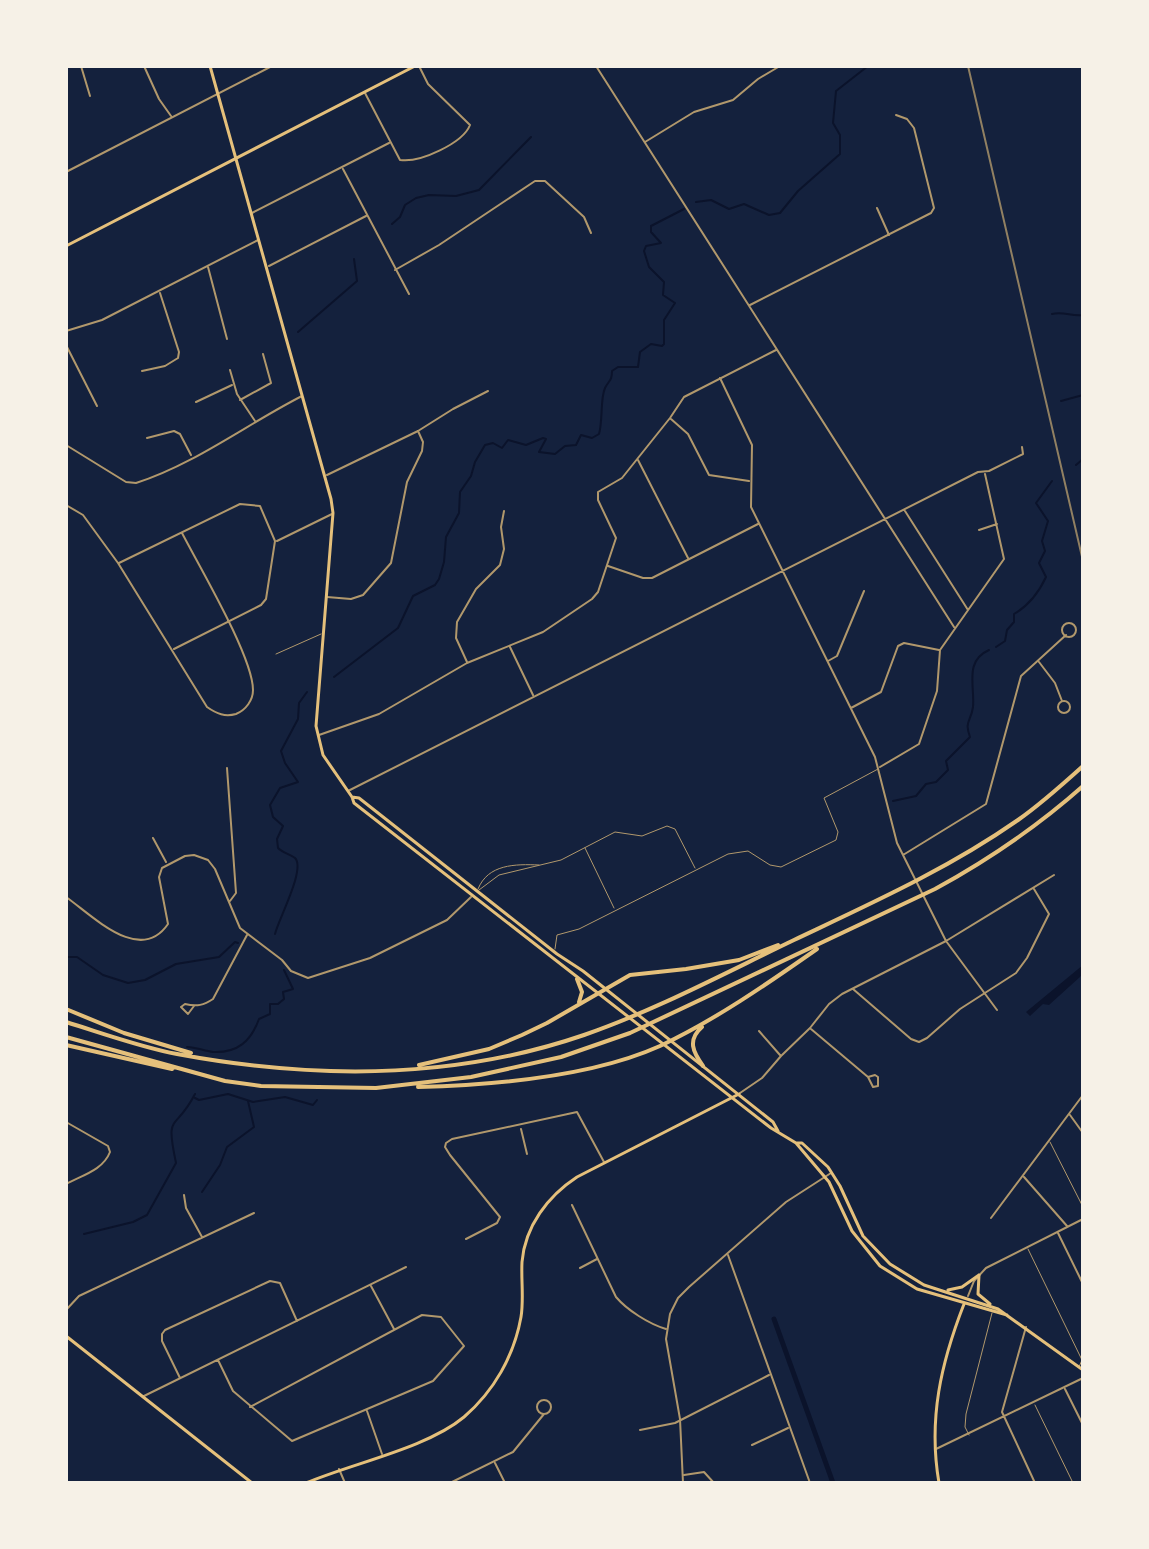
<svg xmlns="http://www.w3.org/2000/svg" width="1149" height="1549" font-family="'Source Serif 4',serif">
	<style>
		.water { fill: #0b132b }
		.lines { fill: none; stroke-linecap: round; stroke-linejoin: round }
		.stream { stroke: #0b132b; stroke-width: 2 }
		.canal { stroke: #0b132b; stroke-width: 5 }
		.service { stroke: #b1986c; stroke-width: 1 }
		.minor { stroke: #b1986c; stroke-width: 2 }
		.tertiary { stroke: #b1986c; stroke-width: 2 }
		.secondary { stroke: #e5c07b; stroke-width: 3 }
		.motorway { stroke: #e5c07b; stroke-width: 4 }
		.rail { stroke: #918062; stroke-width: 2 }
	</style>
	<rect width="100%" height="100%" fill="#14213d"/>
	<!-- water -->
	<path class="water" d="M1083,965V973L1080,977L1049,1005L1043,1004L1030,1016L1026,1012Z"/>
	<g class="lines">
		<!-- stream -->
		<path class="stream" d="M900,66H903
			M696,202L711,200L729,209L744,204L769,215L780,213L798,191L840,154V135L833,123L836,91L868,66
			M392,224L400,217L405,205L416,198L429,195L456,196L479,190L531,137
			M1052,314C1064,311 1072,317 1083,315
			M298,332L357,281L354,259
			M1061,401L1083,395
			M1076,465L1083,459
			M996,647L1005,641L1007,630L1014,622V614C1028,606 1039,592 1046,577L1039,563L1045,551L1042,541L1048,521L1036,503L1052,481
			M334,677L398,628L413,596L435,585L439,579L444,562L446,537L459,513L460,492L471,476L475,462L485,445L493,443L502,448L508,440L526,445L543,438L546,439L539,452L555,454L565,446L576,445L581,435L592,438L599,434C603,421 600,399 605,388C609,380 612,381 612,371L618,367H638L640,352L651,344L662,346L664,344V320L675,303L663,295L664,282L649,267L644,251L646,246L661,243L651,232V226L684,209
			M893,801L916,796L926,784L936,782L948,770L946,761L970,737C964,721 971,722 973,707C975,686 964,661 989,650
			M275,934C278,920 306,869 295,858C290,854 283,853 278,848L277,839L283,826L273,817L270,805L280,788L298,782L285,763L281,751L298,719L299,703L307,692
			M66,957H77L103,975L128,983L145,980L176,964L219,957L235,942L238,943
			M187,1047C196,1047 204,1051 213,1052C238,1053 251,1041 259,1019L270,1014V1004H278L284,999L283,992L293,989L284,970
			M195,1098L199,1100L228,1094L253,1102L285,1097L313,1105L317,1100
			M202,1192L220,1165L227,1147L254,1127L248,1101
			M84,1234L133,1222L147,1215L176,1163C165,1111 175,1133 195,1094"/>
		<!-- canal -->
		<path class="canal" d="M774,1319L833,1483"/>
		<!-- service -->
		<path class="service" d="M276,654L321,634
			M585,848L614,908
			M478,889C488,864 515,864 539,865
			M479,890L499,875L561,860L615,832L642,836L667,826L675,829L695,868
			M555,949L557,935L579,929L728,854L748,851L770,865L781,867L836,840L838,832L824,798L878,769
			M1050,1142L1083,1207
			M1028,1249L1082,1360L1079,1367
			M1035,1405L1073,1483
			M969,1435L965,1427L966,1414L992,1313"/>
		<!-- minor -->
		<path class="minor" d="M81,66L90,96
			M144,66L159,99L171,116
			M596,66L954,627
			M365,93L400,160C420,163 463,143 470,125L428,84L419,66
			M645,142L694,112L733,100L758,79L780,66
			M343,169L409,294
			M66,172L272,66
			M877,208L889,235
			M252,213L389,143
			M269,266L366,216
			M208,267L227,339
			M395,270L439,245L535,181H545L584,217L591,233
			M750,305L931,213L934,208L914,128L907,119L896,115
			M66,331L102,320L258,240
			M66,345L97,406
			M230,370L237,394L255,421
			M142,371L165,366L178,358L179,352L160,293
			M720,378L752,445L751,507L875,757L897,843L946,941L997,1010
			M240,400L271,383L263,354
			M196,402L232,385
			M671,419L688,434L709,475L749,481
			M147,438L174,431L180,434L191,455
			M66,445L126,482L136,483C195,464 247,424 302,396
			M638,460L688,558
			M327,475L418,431L453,409L488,391
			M66,505L83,515L118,563L207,707C217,714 225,717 236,714C246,710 253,700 253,690C253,657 199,566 182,533
			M905,511L968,610
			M979,530L997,524
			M277,541L332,514
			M119,563L240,504L260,506L275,541
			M608,566L643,578H652L758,524
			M327,597L351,599L363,595L391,563L407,482L422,451L423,442L418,431
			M1062 630a7 7 0 1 1 14 0a7 7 0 1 1-14 0Z
			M510,647L533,695
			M174,649L261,605L266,599L275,541
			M828,661L837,656L864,591
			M467,662L456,638L457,622L476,589L500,565L504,549L501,527L504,511
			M1039,662L1055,683L1062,701
			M1058 707a6 6 0 1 1 12 0a6 6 0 1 1-12 0Z
			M851,708L881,692L898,646L904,643L939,650
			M319,735L379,714L467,663L543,632L592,599L598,592L616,538L598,500V492L622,478L670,418L684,397L776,350
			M880,767L919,744L937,691L940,650L1004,559L985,474
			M227,768L236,893L230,901
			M348,791L978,472L989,471L1023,454L1022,447
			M153,838L166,862
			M903,855L986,804L1021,676L1066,635
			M66,897C93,916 140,965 168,924L159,877L162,868L185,856L194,855L208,860L215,869L240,928L282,960L291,971L308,978L370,958L447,920L471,897
			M853,989L911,1039L919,1042L927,1038L960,1009L1016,973L1027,958L1049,914L1034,889
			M194,1006L188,1014L181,1007L185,1004C197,1007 204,1005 213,999L247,935
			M811,1029L868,1077L873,1087L878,1086V1077L875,1075L868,1077
			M759,1031L780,1055
			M740,1093L762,1078L781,1056L810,1028L829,1004L842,994L946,941L1054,875
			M1070,1115L1083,1133
			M66,1122L108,1146L110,1152C103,1170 83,1175 66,1184
			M521,1129L527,1154
			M1024,1177L1067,1226
			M184,1195L186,1208L202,1237
			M572,1205L616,1297C627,1310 649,1324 666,1329
			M991,1218L1083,1095
			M1058,1233L1083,1284
			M466,1239L497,1223L500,1217L450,1155L445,1147L446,1143L452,1139L577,1112L604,1162
			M728,1255L810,1483
			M580,1268L597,1259
			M371,1286L394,1329
			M66,1310L79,1296L254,1213
			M1026,1327L1002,1412L1035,1483
			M218,1360L233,1391L292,1441L433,1381L464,1346L441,1317L422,1315L250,1407
			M180,1378L162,1341V1334L165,1330L270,1281L280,1283L297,1321
			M1065,1389L1083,1425
			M144,1396L406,1267
			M537 1407a7 7 0 1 1 14 0a7 7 0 1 1-14 0Z
			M367,1411L382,1454
			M640,1430L675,1423L769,1375
			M752,1445L788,1428
			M936,1449L1083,1378
			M495,1463L505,1483
			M339,1469L345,1483
			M684,1475L704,1472L714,1483
			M450,1483L513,1452L544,1414
			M565,1483L566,1482"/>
		<!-- tertiary -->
		<path class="tertiary" d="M968,1296L974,1281L986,1268L1083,1219
			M683,1483L680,1419L666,1339L670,1314L678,1298L689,1287L786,1202L831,1173"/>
		<!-- secondary -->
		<path class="secondary" d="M210,66L331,499L333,513L316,726L323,755L352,797L354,803L771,1128L796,1143H802L828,1167L840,1186L863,1236L890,1264L924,1285L998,1309L1083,1370
			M66,246L415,66
			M352,797L359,798L557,954L583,971L773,1122L778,1131
			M796,1143L829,1182L852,1231L880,1266L917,1289L1007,1315
			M979,1275L978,1294L990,1304
			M948,1290L962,1287L979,1275
			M66,1336L252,1483
			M306,1483C353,1463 427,1448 464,1417C494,1391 514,1356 521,1317C524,1299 521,1281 522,1262C525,1226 548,1196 577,1177L739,1094
			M939,1483C928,1419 941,1363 964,1304"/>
		<!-- motorway -->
		<path class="motorway" d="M577,979L582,992L579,1002
			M66,1009L124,1033L191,1053
			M66,1022C102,1033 140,1047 177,1054C311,1079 453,1080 584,1035C656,1010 725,973 794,940C870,904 948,869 1018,820C1041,804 1062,785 1083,766
			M702,1027C687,1040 693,1052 703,1066
			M66,1037L225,1081L261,1086L376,1088L471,1077L561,1057L630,1033L935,889C988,860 1038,826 1083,786
			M66,1045L172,1069
			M419,1065L489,1049L522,1035L547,1023L630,975L686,969L739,960L778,945
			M418,1087C494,1085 591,1077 660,1046C715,1020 767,984 817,949"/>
		<!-- rail -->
		<path class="rail" d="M968,66L1083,561"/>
	</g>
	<!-- border -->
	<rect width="1149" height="1549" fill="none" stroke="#f6f1e7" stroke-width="136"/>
</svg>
